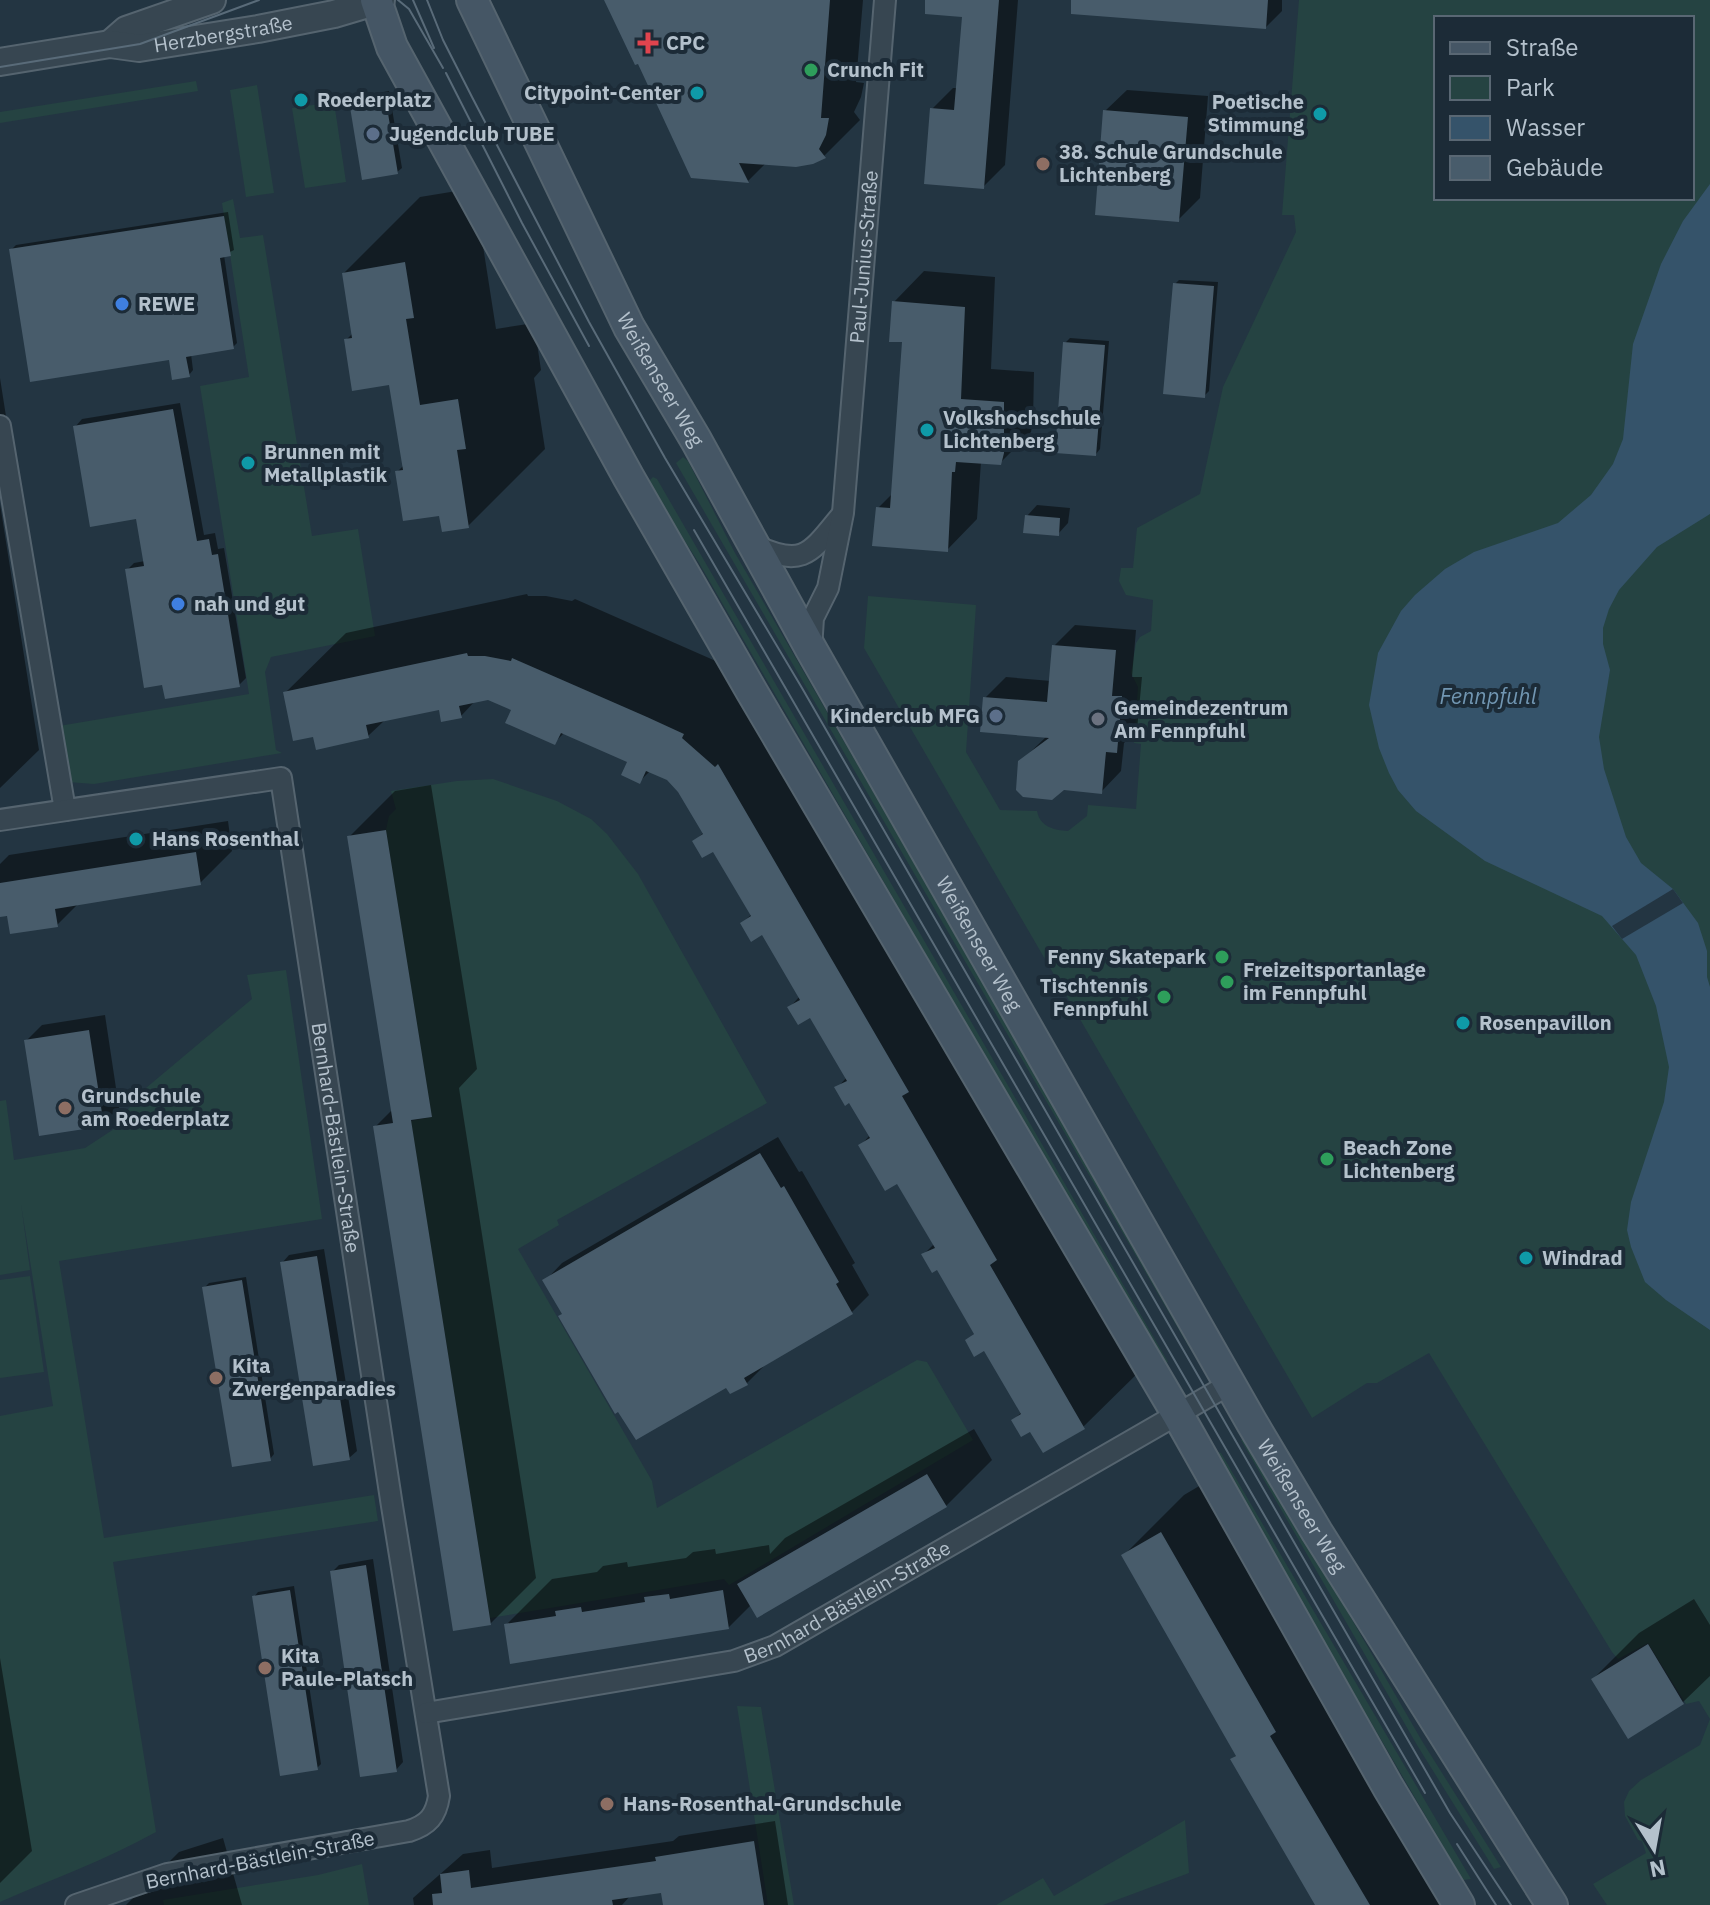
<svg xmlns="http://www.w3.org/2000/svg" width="1710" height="1905" font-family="'IBM Plex Sans',sans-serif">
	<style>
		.green { fill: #254342; fill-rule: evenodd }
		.water { fill: #35536a }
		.pier { fill: #233542 }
		.shadow { fill: #0007 }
		.building { fill: #485c6b }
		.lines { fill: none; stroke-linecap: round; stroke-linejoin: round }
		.minor-casing { stroke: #55646f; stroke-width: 24 }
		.tertiary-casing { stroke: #55646f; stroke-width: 30 }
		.secondary-casing { stroke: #55646f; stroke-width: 34 }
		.minor { stroke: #374651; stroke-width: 20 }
		.tertiary { stroke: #374651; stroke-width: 26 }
		.secondary { stroke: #455665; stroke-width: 30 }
		.tram { stroke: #596b79; stroke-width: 2 }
		.health-dot { fill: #e0444e; stroke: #1c2b37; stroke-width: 3 }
		.leisure-dot { fill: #2e9e5b; stroke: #1c2b37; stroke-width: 3 }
		.culture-dot { fill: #0f9aa8; stroke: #1c2b37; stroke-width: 3 }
		.service-dot { fill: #5c6f8a; stroke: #1c2b37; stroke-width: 3 }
		.education-dot { fill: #8d6e63; stroke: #1c2b37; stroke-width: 3 }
		.shop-dot { fill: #3f7fe0; stroke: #1c2b37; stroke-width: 3 }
		.worship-dot { fill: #6b7280; stroke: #1c2b37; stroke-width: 3 }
		.labels { text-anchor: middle; stroke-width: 8; stroke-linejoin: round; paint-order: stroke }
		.street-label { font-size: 20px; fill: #b4c1cc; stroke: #1c2b37 }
		.poi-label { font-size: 20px; font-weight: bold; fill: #b4c1cc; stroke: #1c2b37; text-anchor: start }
		.water-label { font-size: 22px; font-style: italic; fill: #7196b2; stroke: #1c2b37 }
	</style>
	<rect width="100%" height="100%" fill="#233542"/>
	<!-- green -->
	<path class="green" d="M1299,0H1710V1905H1607L1593,1884L1646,1853L1642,1841L1638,1840L1625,1816L1624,1802L1629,1791L1641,1780L1700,1745L1710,1719L1699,1701L1686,1704L1648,1643L1618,1659L1612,1652L1429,1353L1377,1383H1367L1312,1418L864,648L868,596L976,605L966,752L1000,810L1037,811C1040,827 1054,830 1068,831L1087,816L1088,805L1136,809L1141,744L1134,743L1138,687L1131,673L1136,643L1140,637L1151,631L1153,600L1126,595L1119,581L1121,568H1133L1137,528L1200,494L1223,387L1296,232L1294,215H1282ZM1436,18H1692V198H1436Z
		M196,81L198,91L0,123V112Z
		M257,85L274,193L246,197L230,90Z
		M334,102L346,182L305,188L292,108Z
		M233,199L240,238L263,235L312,536L358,529L375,636L271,657L265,672L276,750L282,753L94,784L68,782L59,726L249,694L200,386L249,377L222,203Z
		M683,457L688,461L735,553L1193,1345L1190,1349L676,463Z
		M653,477L657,479L1168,1362L1163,1364L699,563L647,483Z
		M493,779L557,801L591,819L607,834L638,874L767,1103L557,1220L559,1225L518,1249L652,1481L657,1508L917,1360L927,1362L973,1440L729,1585L724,1579L490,1618L411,1121L432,1117L386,830L389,816L396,809L391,791L457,781Z
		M286,970L322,1219L59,1261L104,1538L374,1495L378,1521L113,1562L156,1832C106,1860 52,1879 0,1902V1416L53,1406L21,1204L30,1270L0,1275V1101L6,1100L14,1160L85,1148L114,1129L140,1093L252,999L247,975Z
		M30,1276L44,1372L0,1378V1280Z
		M1246,1436L1422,1741L1501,1867L1494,1869L1417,1745L1241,1440Z
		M1218,1452L1221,1453L1471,1879L1463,1880L1215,1455Z
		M737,1706L761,1707L794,1905H768Z
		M1185,1820L1189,1873L1103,1905H996L1043,1878L1054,1896Z
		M362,1864L369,1905H164L163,1900L318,1875Z"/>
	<!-- water -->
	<path class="water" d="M1710,184V514L1657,547L1619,590L1609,609L1603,628V644L1610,670L1599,737L1604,769L1626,837L1641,863L1673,889L1698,923L1707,951V977L1710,987V1330L1666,1300L1645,1282L1631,1247L1627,1230L1631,1202L1664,1102L1669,1067L1656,1006L1636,955L1602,916L1485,861L1416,811L1398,790L1389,773L1379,748L1369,705L1378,653L1401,611L1415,595L1445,569L1474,552L1558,523L1591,495L1613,464L1623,439L1633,344L1661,264L1683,221Z"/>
	<!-- pier -->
	<path class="pier" d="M1673,889L1683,903L1622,939L1612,926Z"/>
	<!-- shadow -->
	<path class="shadow" d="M606,0H863L856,82L864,83L861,97L854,112L860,120L824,156L766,163L748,181L639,61Z
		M945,0H1018L1005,165L983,187L932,109L953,88H958L964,15Z
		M1072,0H1282V11L1266,27Z
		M1127,90L1208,96L1200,198L1178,220L1105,111Z
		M389,91L402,168L397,172L351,101L356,97Z
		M481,187L490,239L483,246L496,329L534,323L541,370L534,378L545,449L468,526L441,513L397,472L404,465L391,383L346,340L353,333L344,273L420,197Z
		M228,212L234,250L224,255L237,343L233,347L191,354L193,370L189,375L171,358L12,249L16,245Z
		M924,271L995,277L991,369L1034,372L1033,421L1031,432L1000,463L981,462L977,519L947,550L878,508L893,493L904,341L894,302Z
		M1179,280L1218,282L1209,391L1204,396L1175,284Z
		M1070,338L1109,341L1100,449L1096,454L1065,343Z
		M0,378L13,461L0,474Z
		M180,403L204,535L215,533L218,549L224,548L246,678L239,685L127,570L134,563L145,561L138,517L75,427L82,419Z
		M0,504L39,750L0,788Z
		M1037,505L1070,508L1068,523L1058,534L1027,516Z
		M527,594L528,596H546L572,601L575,599L743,673L776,708L780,706L968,1030L1144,1367L1083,1427L1031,1429L1013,1420L1022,1412L985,1349L967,1340L976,1332L938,1268L924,1254L934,1244L897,1181L861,1145L870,1135L850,1101L837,1088L847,1077L811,1015L790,1007L800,996L762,932L742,923L752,914L714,849L695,841L704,832L680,791L668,778L651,770L640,781L630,761L565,732L555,742L514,709L488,698L476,700L461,716L440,708L385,720L368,736L315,734L285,693L346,633Z
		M1075,625L1136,630L1132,677H1142L1137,730L1124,743L1121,771L1101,792L1020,762L1047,736L985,698L1006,677L1051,681L1054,646Z
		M431,785L477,1069L459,1088L536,1578L490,1624L375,1127L393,1109L349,837L395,791Z
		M228,821L232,851L200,883L79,903L57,925L0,915V864L9,855Z
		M105,1015L119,1108L103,1124L26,1041L42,1025Z
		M778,1137L799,1172L802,1171L855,1263L852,1265L869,1295L852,1312L764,1366L747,1383L727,1385L564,1314L545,1281L562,1263Z
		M324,1249L357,1451L349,1458L282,1263L289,1255Z
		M246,1277L274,1454L270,1459L204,1288L209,1283Z
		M974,1429L992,1460L946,1506L751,1605L728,1628L506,1625L552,1579L597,1572L603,1566L627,1562L628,1567L686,1558L693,1552L715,1549L716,1554L769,1545L770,1554L785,1538Z
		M1223,1472L1442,1905H1317L1232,1759L1238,1754L1123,1556L1184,1495Z
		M373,1559L403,1762L396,1770L332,1572L339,1565Z
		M294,1586L321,1764L317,1768L254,1597L258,1592Z
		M1694,1599L1710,1625V1676L1683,1702L1628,1736L1593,1679L1639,1633Z
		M0,1658L32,1851L0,1883Z
		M775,1821L788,1905H665L663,1891L631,1895L622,1905H414L413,1898L463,1854L490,1850L492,1868L673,1841L679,1836Z
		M223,1838L242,1905H126L179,1852Z"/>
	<!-- building -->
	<path class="building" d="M604,0H830L821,118H829L826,135L819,149L826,158L813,164L796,167L739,163L749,183L691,178L638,64L635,65Z
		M925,0H999L984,189L924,184L930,108L954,110L962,17L925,14Z
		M1071,0H1268L1266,29L1071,14Z
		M385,95L398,174L362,180L349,101Z
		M1103,110L1188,117L1179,222L1095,215Z
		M224,216L231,256L220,258L234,349L186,357L190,377L172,380L169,360L30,382L9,249Z
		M405,262L414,318L406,319L420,405L458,399L466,449L457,450L469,528L442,532L439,516L403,521L395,471L403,470L389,385L352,391L344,339L352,338L342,273Z
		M1173,283L1214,286L1205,398L1163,394Z
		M892,301L965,307L961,399L1004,402V453L1001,465L956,462L955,472H952L948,552L872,546L876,507L890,508L902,342H889Z
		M1063,342L1105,345L1096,456L1055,453Z
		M173,409L197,541L209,539L212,555L218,554L240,687L165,699L162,685L144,688L125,569L144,566L136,519L90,527L73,426Z
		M1025,515L1060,518L1059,536L1023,533Z
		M1052,645L1116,650L1112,696H1122L1117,753L1106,752L1102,794L1064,790L1052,800L1023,797L1016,790L1018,761L1049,738L980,732L983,697L1047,702Z
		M467,653L468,656H485L511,661L512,658L647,717L684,734L682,738L715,767L718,764L909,1092L902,1096L997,1260L990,1265L1085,1429L1043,1453L1030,1432L1021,1437L1011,1420L1021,1414L984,1351L974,1357L965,1340L974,1334L937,1270L932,1273L921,1254L935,1248L897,1184L885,1191L858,1145L870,1138L849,1103L845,1106L834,1087L847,1081L810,1018L798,1025L787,1007L800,1000L762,935L751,942L740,923L751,916L713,852L702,858L692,841L703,834L678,792L667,780L646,771L640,784L621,775L627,762L561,733L555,745L505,723L511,710L488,700L459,706L462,718L441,722L439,710L366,725L369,738L316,750L313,737L293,741L283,692Z
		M386,830L432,1117L411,1120L491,1625L453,1631L373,1126L393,1123L347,836Z
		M196,852L201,885L55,909L58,927L10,934L7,916L0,917V883Z
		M89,1030L104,1126L39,1136L24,1040Z
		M760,1153L781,1188L784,1186L839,1282L836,1284L853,1314L744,1378L748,1385L730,1394L726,1388L636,1440L618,1412L615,1414L558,1316L562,1314L542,1280Z
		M317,1256L350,1460L313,1466L280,1262Z
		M242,1280L271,1461L232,1467L202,1287Z
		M927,1474L947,1507L757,1618L737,1584Z
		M1161,1532L1276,1732L1270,1736L1370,1905H1315L1230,1759L1236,1756L1121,1555Z
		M366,1565L397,1772L360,1777L330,1571Z
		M290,1590L318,1770L280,1776L252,1596Z
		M723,1590L729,1629L510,1664L504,1624L556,1616L555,1611L581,1607L582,1612L645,1602L644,1597L669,1594L670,1599Z
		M1648,1644L1684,1704L1628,1739L1591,1679Z
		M754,1841L764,1905H663L661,1893L612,1900L613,1905H433L432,1894L442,1893L440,1874L469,1870L471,1888L656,1861L655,1857Z"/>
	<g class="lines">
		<defs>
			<g id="minor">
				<path d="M0,426L65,810"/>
				<path d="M754,545C803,568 810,554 841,516"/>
				<path id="s1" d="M811,649L813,618L828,588L843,513L885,0"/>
				<path id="s2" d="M0,820L281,778L392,1506L439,1796C436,1816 428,1825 409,1831L167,1874L76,1905"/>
				<path id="s3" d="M426,1713L734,1661L775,1646L1230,1384"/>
			</g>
			<g id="tertiary">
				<path d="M110,44L126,30L212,0"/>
				<path id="s4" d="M0,62L110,44L139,48L258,29L334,14L381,0"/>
			</g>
			<g id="secondary">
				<path d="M376,0L392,47L629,478L752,692L1178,1415L1388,1787L1459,1905"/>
				<path id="s5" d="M472,0L629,327L696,440L811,649L1252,1423L1317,1532L1552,1905"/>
			</g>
		</defs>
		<!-- minor casing -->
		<use href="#minor" class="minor-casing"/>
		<!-- tertiary casing -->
		<use href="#tertiary" class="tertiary-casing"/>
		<!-- secondary casing -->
		<use href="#secondary" class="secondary-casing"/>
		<!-- minor -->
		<use href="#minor" class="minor"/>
		<!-- tertiary -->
		<use href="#tertiary" class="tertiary"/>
		<!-- secondary -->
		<use href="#secondary" class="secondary"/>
		<!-- tram -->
		<path class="tram" d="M398,0L409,9L443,68
			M413,0L434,48
			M427,0L443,40L472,97L589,322L665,458L802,688L1450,1813L1511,1905
			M0,67L140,44L259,0
			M446,73L522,223L589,346
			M694,530L1425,1793
			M1457,1844L1496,1905"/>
	</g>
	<!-- markers -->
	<path class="health-dot" d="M644 31h8v8h8v8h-8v8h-8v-8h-8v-8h8z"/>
	<g class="leisure-dot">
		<circle cx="811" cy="70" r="8"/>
		<circle cx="1222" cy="957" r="8"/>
		<circle cx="1227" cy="982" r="8"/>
		<circle cx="1164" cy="997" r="8"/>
		<circle cx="1327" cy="1159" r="8"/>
	</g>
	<g class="culture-dot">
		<circle cx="697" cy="93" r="8"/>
		<circle cx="301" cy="100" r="8"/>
		<circle cx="1320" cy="114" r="8"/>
		<circle cx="927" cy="430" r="8"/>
		<circle cx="248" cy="463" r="8"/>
		<circle cx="136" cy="839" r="8"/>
		<circle cx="1463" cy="1023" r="8"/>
		<circle cx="1526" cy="1258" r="8"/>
	</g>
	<g class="service-dot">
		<circle cx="373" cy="134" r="8"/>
		<circle cx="996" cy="716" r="8"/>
	</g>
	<g class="education-dot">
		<circle cx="1043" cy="164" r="8"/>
		<circle cx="65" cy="1108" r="8"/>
		<circle cx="216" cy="1378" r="8"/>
		<circle cx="265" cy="1668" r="8"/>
		<circle cx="607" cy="1804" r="8"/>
	</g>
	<g class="shop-dot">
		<circle cx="122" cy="304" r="8"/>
		<circle cx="178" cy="604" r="8"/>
	</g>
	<circle class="worship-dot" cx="1098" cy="719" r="8"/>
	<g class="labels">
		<!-- street labels -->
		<g class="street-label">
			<text dy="7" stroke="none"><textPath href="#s4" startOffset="226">Herzbergstraße</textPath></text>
			<text dy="7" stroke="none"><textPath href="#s1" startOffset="398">Paul-Junius-Straße</textPath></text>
			<text dy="7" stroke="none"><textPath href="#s5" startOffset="424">Weißenseer Weg</textPath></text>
			<text dy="7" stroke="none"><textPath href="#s5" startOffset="1072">Weißenseer Weg</textPath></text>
			<text dy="7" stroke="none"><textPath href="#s2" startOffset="648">Bernhard-Bästlein-Straße</textPath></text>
			<text dy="7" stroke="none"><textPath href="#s5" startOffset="1720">Weißenseer Weg</textPath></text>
			<text dy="7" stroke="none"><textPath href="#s3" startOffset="440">Bernhard-Bästlein-Straße</textPath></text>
			<text transform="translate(260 1860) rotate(-11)" y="7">Bernhard-Bästlein-Straße</text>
		</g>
		<!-- poi labels -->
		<g class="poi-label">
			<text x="666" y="50">CPC</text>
			<text x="827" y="77">Crunch Fit</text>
			<text x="681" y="100" text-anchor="end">Citypoint-Center</text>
			<text x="317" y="107">Roederplatz</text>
			<text x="1304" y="109" text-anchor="end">Poetische<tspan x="1304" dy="23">Stimmung</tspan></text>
			<text x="389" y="141">Jugendclub TUBE</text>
			<text x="1059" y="159">38. Schule Grundschule<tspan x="1059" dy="23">Lichtenberg</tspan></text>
			<text x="138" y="311">REWE</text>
			<text x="943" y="425">Volkshochschule<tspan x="943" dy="23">Lichtenberg</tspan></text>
			<text x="264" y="459">Brunnen mit<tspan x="264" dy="23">Metallplastik</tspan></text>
			<text x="194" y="611">nah und gut</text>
			<text x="1114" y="715">Gemeindezentrum<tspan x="1114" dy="23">Am Fennpfuhl</tspan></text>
			<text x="980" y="723" text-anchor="end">Kinderclub MFG</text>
			<text x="152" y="846">Hans Rosenthal</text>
			<text x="1206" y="964" text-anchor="end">Fenny Skatepark</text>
			<text x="1243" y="977">Freizeitsportanlage<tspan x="1243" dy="23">im Fennpfuhl</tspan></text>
			<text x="1148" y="993" text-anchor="end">Tischtennis<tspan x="1148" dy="23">Fennpfuhl</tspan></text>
			<text x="1479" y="1030">Rosenpavillon</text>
			<text x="81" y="1103">Grundschule<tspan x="81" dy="23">am Roederplatz</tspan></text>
			<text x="1343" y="1155">Beach Zone<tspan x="1343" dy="23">Lichtenberg</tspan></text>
			<text x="1542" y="1265">Windrad</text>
			<text x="232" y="1373">Kita<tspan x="232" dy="23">Zwergenparadies</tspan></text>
			<text x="281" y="1663">Kita<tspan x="281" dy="23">Paule-Platsch</tspan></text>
			<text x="623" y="1811">Hans-Rosenthal-Grundschule</text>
		</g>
		<!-- water labels -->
		<g class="water-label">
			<text x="1488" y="704">Fennpfuhl</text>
		</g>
	</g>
	<!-- legend -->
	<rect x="1434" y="16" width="260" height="184" fill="#1c2b37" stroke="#596773" stroke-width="2"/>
	<rect x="1450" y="42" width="40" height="12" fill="#455665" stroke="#596773" stroke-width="2"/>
	<text x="1506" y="56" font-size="24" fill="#b4c1cc">Straße</text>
	<rect x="1450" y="76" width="40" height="24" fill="#254342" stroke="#596773" stroke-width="2"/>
	<text x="1506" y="96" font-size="24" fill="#b4c1cc">Park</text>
	<rect x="1450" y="116" width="40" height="24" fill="#35536a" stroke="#596773" stroke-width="2"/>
	<text x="1506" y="136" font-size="24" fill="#b4c1cc">Wasser</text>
	<rect x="1450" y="156" width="40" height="24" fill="#485c6b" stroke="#596773" stroke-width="2"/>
	<text x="1506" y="176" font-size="24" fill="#b4c1cc">Gebäude</text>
	<!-- north arrow -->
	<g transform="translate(1654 1849) rotate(169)" stroke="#1c2b37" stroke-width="6" paint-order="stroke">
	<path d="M0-6L14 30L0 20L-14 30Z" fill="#b4c1cc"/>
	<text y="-12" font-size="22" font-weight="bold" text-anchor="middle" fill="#b4c1cc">N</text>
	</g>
</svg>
